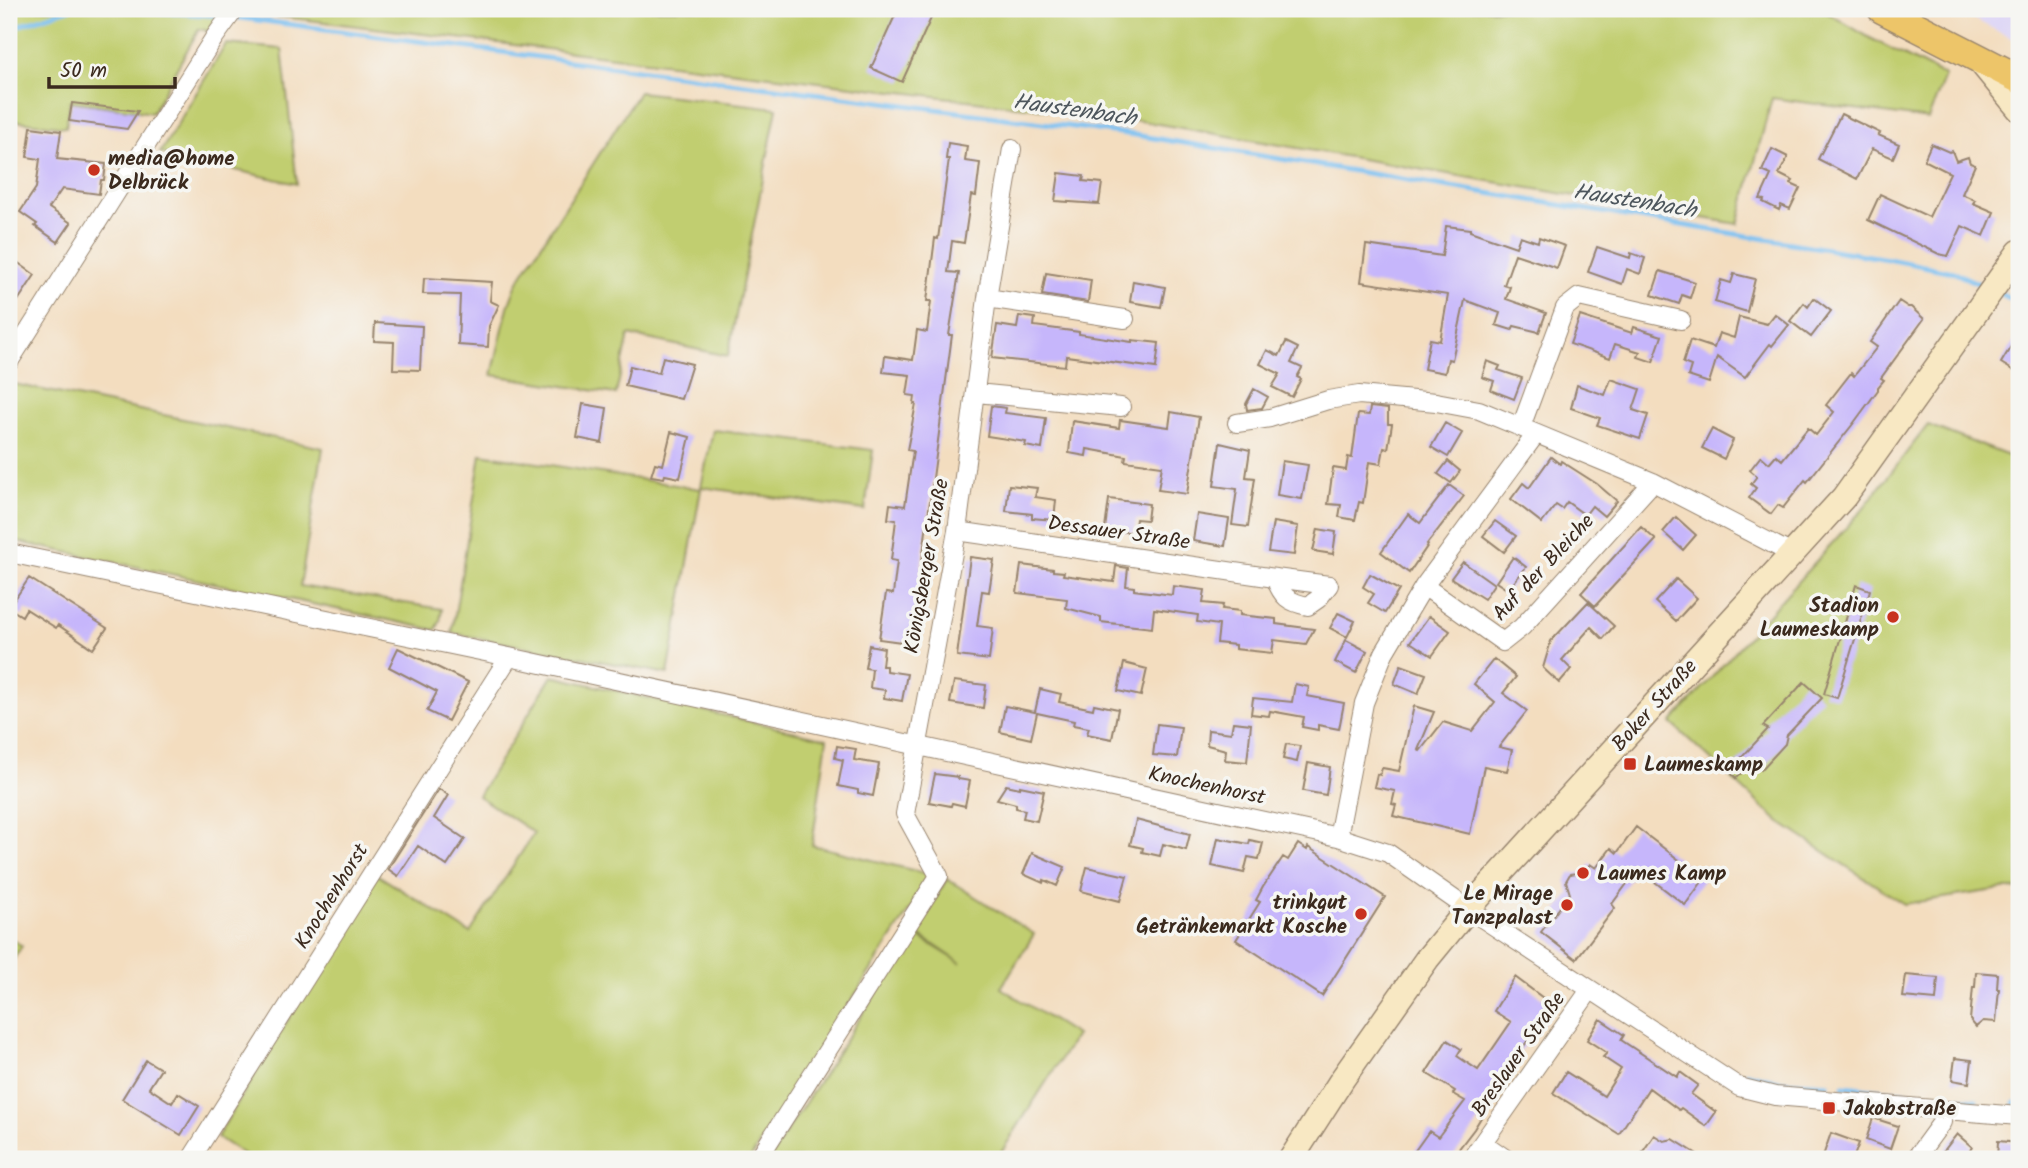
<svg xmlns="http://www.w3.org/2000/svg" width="2028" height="1168" font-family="Kalam,sans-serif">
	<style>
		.built { fill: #ddd5f6 }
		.green { fill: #c1ce6f; stroke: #7e7c46; stroke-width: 2 }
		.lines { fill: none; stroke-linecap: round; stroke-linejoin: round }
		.stream { stroke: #79bff1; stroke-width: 5 }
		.building { fill: #c6b6fb }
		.street-casing { stroke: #97846e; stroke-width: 20 }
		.secondary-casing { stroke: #97846e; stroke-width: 27 }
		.primary-casing { stroke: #97846e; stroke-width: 31 }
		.street { stroke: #fff; stroke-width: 18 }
		.secondary { stroke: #f8e8c3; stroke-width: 24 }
		.primary { stroke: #edc569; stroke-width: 28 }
		.poi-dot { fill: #c8321e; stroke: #f6f6f2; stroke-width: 2.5 }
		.labels { text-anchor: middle; stroke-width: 7; stroke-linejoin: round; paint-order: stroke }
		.poi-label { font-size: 21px; font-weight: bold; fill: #3b2a1e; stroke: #f6f6f2; text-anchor: start }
		.street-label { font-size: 21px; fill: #3b2a1e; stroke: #f6f6f2 }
		.water-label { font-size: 23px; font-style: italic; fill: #4e575d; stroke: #f6f6f2 }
	</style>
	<rect width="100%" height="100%" fill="#f6f6f2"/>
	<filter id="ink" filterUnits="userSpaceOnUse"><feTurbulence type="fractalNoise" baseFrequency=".0143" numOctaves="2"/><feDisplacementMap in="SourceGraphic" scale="14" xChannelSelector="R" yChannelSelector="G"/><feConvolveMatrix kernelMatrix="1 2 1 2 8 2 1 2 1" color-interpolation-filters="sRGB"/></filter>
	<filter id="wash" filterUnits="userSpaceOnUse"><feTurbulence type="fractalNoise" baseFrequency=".00686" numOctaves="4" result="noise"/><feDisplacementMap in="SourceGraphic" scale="28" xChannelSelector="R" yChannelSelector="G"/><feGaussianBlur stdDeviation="1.57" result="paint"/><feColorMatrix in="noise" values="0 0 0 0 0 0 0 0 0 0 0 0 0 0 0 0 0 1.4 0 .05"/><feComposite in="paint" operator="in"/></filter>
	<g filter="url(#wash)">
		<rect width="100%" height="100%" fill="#f3ddbf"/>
		<!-- built -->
		<path class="built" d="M1965,9H2019V42L1962,13Z"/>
		<!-- green -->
		<path class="green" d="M9,9H228L208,31L199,29L152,113L70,101L66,127L9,120Z
			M254,9H1821L1870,38L1945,76L1928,119L1772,98L1738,224L1141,121L250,13Z
			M226,44L282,49L297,184L160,153Z
			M639,92L777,108L728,356L629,335L616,394L492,375L508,307L517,283Z
			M9,383L323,448L300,586L442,609L440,621L436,630L9,540Z
			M1928,425L2019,460V889H2002L1904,904L1779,822L1671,723L1861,511Z
			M713,430L873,450L865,510L701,487Z
			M481,454L701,489L668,674L452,633Z
			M552,676L827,739L812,845L928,874L923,889L750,1159H251L217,1137L376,874L470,933L534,833L478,796Z
			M947,879L1034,934L1001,988L1076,1035L997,1159H769L914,934L961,963L915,932Z
			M9,937L22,946L9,966Z"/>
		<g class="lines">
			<!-- stream -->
			<path class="stream" d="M115,9L224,16
				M233,17L1135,135L1888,259L1953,272L1986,287
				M9,29L69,9
				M1998,292L2019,303
				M1747,1073L1778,1081L1828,1084
				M1844,1086L1925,1095
				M1954,1098L1976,1100
				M2015,1103H2019"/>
		</g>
		<g id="blocks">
			<!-- building -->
			<path class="building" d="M898,9H915L932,16L902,82L871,68Z
				M72,103L138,111L127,129L69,121Z
				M1841,114L1880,133L1878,135L1899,144L1893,158L1872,149L1857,179L1818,159Z
				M31,127L61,131L57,159L106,164L104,180H101L99,194L62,189L49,208L71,223L58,242L35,226L37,224L20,212L36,188L40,159L27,157Z
				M948,143L967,146L965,161L980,163L976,196L971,195L964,243L952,241L948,272L959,273L949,335H952L913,629H910L909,643L879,639L886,593L893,594L897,561L891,560L896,520L888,519L890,504L905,506L913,451L907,450L916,404H914L915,396L907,395L910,375L883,372L885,356L913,360L917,330L927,332L931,301H927L935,238L938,239L949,159H946Z
				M1931,144L1949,152L1952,151L1956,161L1968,157L1970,163L1975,165L1962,194L1975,200L1973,203L1994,212L1984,236L1962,226L1948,256L1939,254L1868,220L1880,194L1929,217L1950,173L1924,160Z
				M1772,149L1788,157L1779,174L1793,181L1791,184L1800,188L1790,209L1781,205L1779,210L1763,202L1764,200L1760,199L1771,175L1762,171Z
				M1059,173L1084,176L1083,181L1102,183L1099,204L1055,201Z
				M1446,226L1470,229V231L1516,247L1520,236L1538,242L1539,237L1565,246L1557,268L1515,254L1504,285L1510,287L1506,299L1546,313L1539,332L1514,326L1512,330L1496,325L1500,313L1465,300L1452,360L1448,359L1445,373L1424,369L1430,339L1440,341L1448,295L1361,282L1366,245L1442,256Z
				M1597,247L1630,258L1631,253L1645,258L1640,274L1627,269L1622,284L1588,272Z
				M17,262L35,275L9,314V274Z
				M1660,271L1695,282L1690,298L1682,295L1679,304L1652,295Z
				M1046,273L1091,280L1088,302L1042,295Z
				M1734,274L1755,279L1747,312L1715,302L1721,280L1731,283Z
				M424,278L492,282L490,301L499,305L489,326L488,347L458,345L460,295L423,294Z
				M1133,281L1165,287L1161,307L1130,302Z
				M1814,298L1831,311L1811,337L1790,321L1804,303L1808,307Z
				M1899,301L1908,307H1911L1924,319L1881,378L1884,380L1878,387V390L1853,424L1807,482L1805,480L1783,508L1778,505L1771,514L1749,498L1756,488L1751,484L1757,476L1750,470L1761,456L1769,463L1776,455L1782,460L1808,428L1816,435L1834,412L1826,405L1851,373L1854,376L1877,347L1870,342Z
				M1775,314L1789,325L1772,346L1770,344L1745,377L1717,357L1709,383L1688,376L1691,366L1683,363L1690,340L1714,348L1719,333L1734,338L1739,317L1767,324Z
				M1019,316L1035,318L1034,326L1079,332V334L1132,342V340L1159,343L1156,368L1066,356L1065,366L992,358L997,325L1017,328Z
				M1580,316L1632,333L1634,327L1662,336L1653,362L1638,357L1640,352L1615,344L1610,358L1570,344Z
				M375,323L422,326L420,370L393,369L394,342L374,341Z
				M2019,333V374L2001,363Z
				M1286,342L1298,348L1291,363L1302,368L1297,377L1301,379L1292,397L1272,387L1280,374L1260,364L1267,350L1279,356Z
				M663,357L692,364L681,399L625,386L630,366L659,373Z
				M1487,361L1500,366L1498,370L1522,378L1514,399L1491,390L1494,381L1482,377Z
				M1611,379L1640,389L1633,410L1648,415L1640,439L1597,425L1600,418L1571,408L1577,385L1605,395Z
				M1254,389L1268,397L1262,408L1247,410L1246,404Z
				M583,404L607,408L602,443L577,438Z
				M991,406L1006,408L1005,413L1046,418L1042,449L1025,446L1026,442L987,436Z
				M1370,407L1388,409V424H1392L1388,449L1384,448L1381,464L1369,462L1363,503L1359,502L1355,520L1339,517L1341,505L1328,504L1333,468L1346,470L1348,457L1352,458L1358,414L1369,415Z
				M1171,412L1199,417L1187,494L1158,490L1162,466L1125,461L1126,456L1087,449L1086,456L1069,453L1072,421L1119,428L1120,420L1169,427Z
				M1445,423L1462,433L1448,457L1431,447Z
				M1712,429L1733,440L1724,459L1702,448Z
				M671,432L690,437L680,478L665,475L664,478L651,476L655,463L663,465Z
				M1220,443L1250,450L1246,477L1255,478L1248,527L1232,525L1237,489L1214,486Z
				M1551,457L1560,464L1561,461L1597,484L1617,501L1604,516L1592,506L1585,515L1567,502L1562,509L1556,505L1542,523L1511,499L1523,483L1529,488Z
				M1282,461L1308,465L1302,499L1277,495Z
				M1448,461L1460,471L1451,483L1438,474Z
				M1009,485L1037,488L1035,497L1056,500L1054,520L1032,518V514L1006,511Z
				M1449,485L1464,496L1427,544L1428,545L1409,573L1381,552L1408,514L1420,523Z
				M1109,499L1149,504L1147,520L1136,519L1134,533L1105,529Z
				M1197,514L1229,519L1225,546L1193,541Z
				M1676,517L1696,535L1683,550L1663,532Z
				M1495,521L1516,536L1504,552L1483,536Z
				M1273,522L1298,526L1294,555L1268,552Z
				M1641,527L1656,540L1595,606L1581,593Z
				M1318,529L1336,532L1333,554L1313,551Z
				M970,557L994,560L989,592L982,591L977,626L993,628L989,660L957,656Z
				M1513,557L1526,567L1508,590L1496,582Z
				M1463,562L1494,584L1484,599L1451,578Z
				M1021,565L1053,569V571L1064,572L1063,575L1114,582L1116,566L1128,568L1126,586L1134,587V590L1172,595L1173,586L1205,590L1203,603L1223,605L1222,609L1240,611V615L1276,619V624L1314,629L1306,644L1274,640L1272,653L1235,649V645L1217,643L1219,625L1197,622L1198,615L1154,609L1152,628L1101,622V617L1066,608L1067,599L1017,593Z
				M1370,574L1399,590L1385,613L1368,603L1374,594L1363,587Z
				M29,578L107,628L93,649L58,625L56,628L26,609L22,616L9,608Z
				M1676,579L1697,598L1676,621L1655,602Z
				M1856,585L1870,590L1837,698L1824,694Z
				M1588,602L1614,626L1603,639L1591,627L1562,660L1571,669L1559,683L1543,668L1551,641Z
				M1338,613L1355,621L1347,637L1330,628Z
				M1429,616L1450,631L1432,656L1410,642Z
				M1346,640L1367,651L1356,673L1335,662Z
				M869,645L884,648L882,666H886V671L907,674L902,701L884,698L885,690L870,688L872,669L865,668Z
				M398,648L468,682L448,721L427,711L437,692L389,667Z
				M1494,659L1516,677L1503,693L1527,711L1499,747L1512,750L1507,771L1484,766L1470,834L1393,816L1396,805L1392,804L1395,791L1374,787L1377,774L1380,775L1382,768L1399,771L1414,706L1434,712L1418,750L1420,751L1443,722L1472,731L1495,702L1474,684Z
				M1124,663L1147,669L1141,696L1118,691Z
				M1401,665L1426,674L1418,694L1394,684Z
				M954,681L986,685L983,708L950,703Z
				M1804,682L1822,698L1787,735L1785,744L1761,770L1754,761L1736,778L1729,771L1768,729L1763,726Z
				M1295,684L1309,687L1307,696L1344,703L1339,729L1318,725V730L1302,727L1304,717L1270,711L1269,716L1251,714L1253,698L1292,702Z
				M1040,689L1061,694L1059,702L1093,709L1094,704L1118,709L1112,739L1087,734L1089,728L1073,725L1074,721L1037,713L1031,739L1000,732L1005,706L1035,712Z
				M1233,722L1251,724L1247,762L1225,760L1226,750L1207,745L1208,730L1231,733Z
				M1157,724L1181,727L1177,757L1153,755Z
				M1286,744L1300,746L1297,762L1283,759Z
				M837,746L856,749L854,760L879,764L873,796L858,793V790L838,786L843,760L835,758Z
				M1308,763L1330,767L1326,795L1303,791Z
				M935,774L958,777V779L970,781L965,806L952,803L951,806L929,802Z
				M1006,785L1020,788V786L1044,791L1037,821L1023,818L1025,810L1016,808V804L997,799Z
				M439,789L448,795L434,818L465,839L447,866L418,846L398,876L388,869Z
				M1136,820L1190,834L1186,850L1163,844L1160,856L1142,852L1143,848L1130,845Z
				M1636,827L1704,879L1685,905L1638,869L1612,904L1615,908L1576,959L1541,932L1570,894L1566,881L1570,874L1584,872L1590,864L1596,868L1611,848L1617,853Z
				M1218,838L1249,844L1250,840L1263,843L1259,859L1248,857L1244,873L1212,866Z
				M1298,844L1307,850L1308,847L1314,851L1385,897L1322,996L1236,940L1260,902L1256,900L1263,887L1283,857L1288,860Z
				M1032,853L1065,867L1057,886L1044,880L1043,883L1023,874Z
				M1087,867L1127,876L1120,901L1081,891Z
				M1976,972L1998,974L1997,989H1999L1996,1022L1983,1021L1976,1027L1970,1020L1973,987H1975Z
				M1906,975L1938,978L1936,1000L1903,997Z
				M1515,977L1555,1007L1537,1032L1535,1030L1498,1083L1501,1085L1474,1129L1451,1159H1409L1429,1131L1438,1137L1465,1101L1453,1094L1455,1091L1426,1073L1447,1040L1461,1049L1457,1056L1478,1070L1511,1022L1494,1011Z
				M1600,1019L1624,1035L1621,1040L1677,1077L1680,1072L1698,1085L1691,1094L1716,1112L1706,1126L1681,1108L1679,1110L1649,1088L1619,1134L1553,1093L1566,1072L1604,1096L1621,1069L1603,1057L1607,1053L1587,1040Z
				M1955,1058L1972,1060L1969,1083L1952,1080Z
				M146,1060L161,1069L149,1088L172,1103L178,1093L199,1106L181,1135L122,1099Z
				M1873,1118L1898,1126L1890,1149L1866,1140Z
				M1831,1133L1859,1143L1853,1159H1822Z
				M1957,1134L1972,1147L1965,1159H1940L1945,1154L1943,1152Z
				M1654,1135L1664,1141L1673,1139L1705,1159H1638Z
				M1998,1141L2019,1143L2018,1159H1997Z"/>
		</g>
	</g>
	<g filter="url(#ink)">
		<use href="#blocks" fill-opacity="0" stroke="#97846e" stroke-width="2"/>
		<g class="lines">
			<defs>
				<path id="street" d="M987,298L1125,319
					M9,362L214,38L235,9
					M976,393L1121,407
					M1237,423L1270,418L1328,400L1359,395L1436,402L1479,410L1653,482L1792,554
					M1521,427L1565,308L1579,297L1681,320
					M957,531L1275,578C1282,597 1288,602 1308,606L1318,599L1329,585L1275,578
					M9,553L509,657L1338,837L1388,853L1468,909L1739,1087L1775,1096L2019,1116
					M1424,586L1503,642L1522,627L1653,482
					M1338,837L1364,703L1384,653L1424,586L1536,434
					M1483,1143L1506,1159
					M191,1159L509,657
					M758,1159L939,876L905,814L957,531L987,298L1012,149
					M1471,1159L1590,990
					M1915,1159L1942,1122L1943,1110"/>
				<path id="secondary" d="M1978,59L2019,109
					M1291,1159L1343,1078L1427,959L1468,909L1844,497L2019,252"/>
				<path id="primary" d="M1882,9L2019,79"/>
			</defs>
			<!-- street casing -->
			<use href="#street" class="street-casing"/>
			<!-- secondary casing -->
			<use href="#secondary" class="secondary-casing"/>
			<!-- primary casing -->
			<use href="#primary" class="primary-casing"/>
			<!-- street -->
			<use href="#street" class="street"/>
			<!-- secondary -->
			<use href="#secondary" class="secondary"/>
			<!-- primary -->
			<use href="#primary" class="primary"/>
		</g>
	</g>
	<!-- markers -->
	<g class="poi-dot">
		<circle cx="94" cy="170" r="7"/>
		<circle cx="1893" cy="617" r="7"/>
		<rect x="1623" y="757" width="14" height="14" rx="3.5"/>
		<circle cx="1583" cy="873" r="7"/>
		<circle cx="1567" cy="905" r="7"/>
		<circle cx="1361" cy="914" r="7"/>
		<rect x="1822" y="1101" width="14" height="14" rx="3.5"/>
	</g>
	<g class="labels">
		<!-- poi labels -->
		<g class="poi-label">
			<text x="108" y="165">media@home<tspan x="108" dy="24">Delbrück</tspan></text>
			<text x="1879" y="612" text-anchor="end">Stadion<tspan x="1879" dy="24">Laumeskamp</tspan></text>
			<text x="1644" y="771">Laumeskamp</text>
			<text x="1597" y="880">Laumes Kamp</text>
			<text x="1553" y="900" text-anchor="end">Le Mirage<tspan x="1553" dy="24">Tanzpalast</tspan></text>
			<text x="1347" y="909" text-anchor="end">trinkgut<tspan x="1347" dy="24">Getränkemarkt Kosche</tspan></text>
			<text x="1843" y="1115">Jakobstraße</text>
		</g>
		<!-- street labels -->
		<g class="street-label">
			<text transform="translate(1119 532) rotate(8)" y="7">Dessauer Straße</text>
			<text transform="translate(926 566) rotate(-80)" y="7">Königsberger Straße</text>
			<text transform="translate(1543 567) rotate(-47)" y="7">Auf der Bleiche</text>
			<text transform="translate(1654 705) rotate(-48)" y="7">Boker Straße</text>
			<text transform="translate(1207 785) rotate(12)" y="7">Knochenhorst</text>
			<text transform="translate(331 896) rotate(-58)" y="7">Knochenhorst</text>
			<text transform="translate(1518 1054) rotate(-55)" y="7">Breslauer Straße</text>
		</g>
		<!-- water labels -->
		<g class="water-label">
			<text transform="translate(1075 109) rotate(8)" y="8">Haustenbach</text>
			<text transform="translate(1635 200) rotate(9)" y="8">Haustenbach</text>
		</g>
	</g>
	<!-- margin -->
	<rect width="2028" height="1168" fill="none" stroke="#f6f6f2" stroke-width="35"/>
	<!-- scale -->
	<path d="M49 77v10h126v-10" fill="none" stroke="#3b2a1e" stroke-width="3.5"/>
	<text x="60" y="77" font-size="21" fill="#3b2a1e" stroke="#f6f6f2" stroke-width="5" paint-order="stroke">50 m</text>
</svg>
